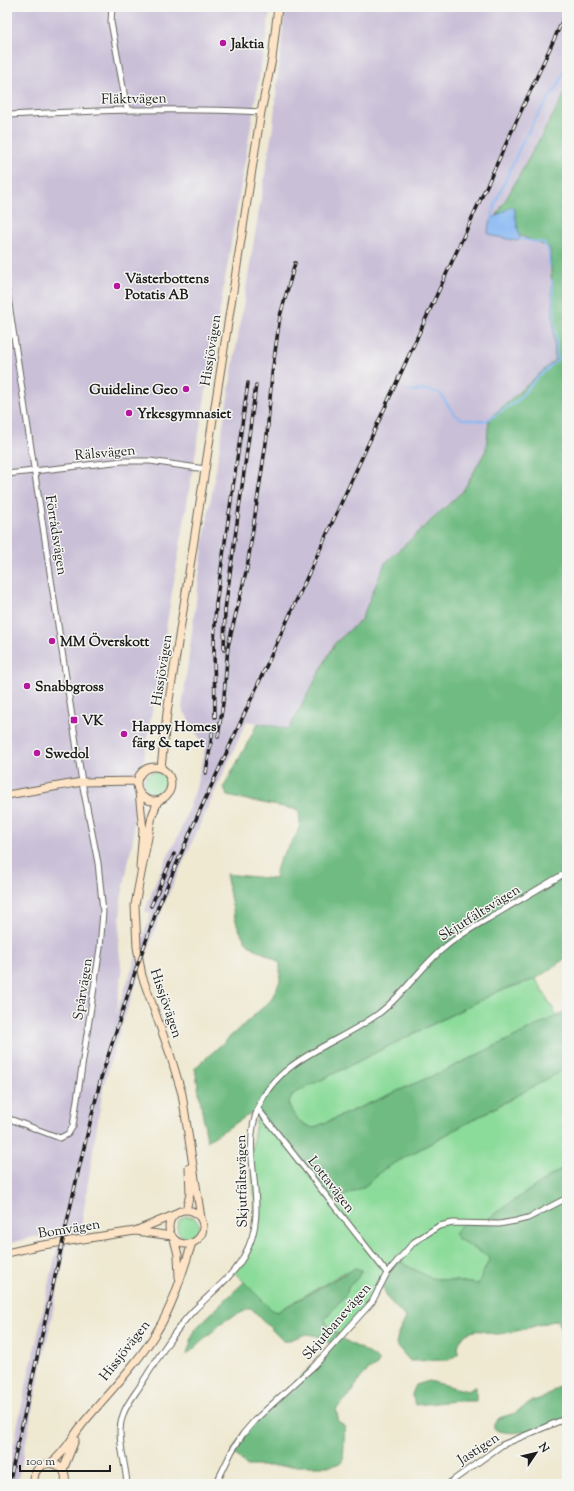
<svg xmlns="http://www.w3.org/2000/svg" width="574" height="1491" font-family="'Sorts Mill Goudy',serif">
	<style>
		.industrial { fill: #c9bfd7 }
		.green { fill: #8bdb9a; stroke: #547c5b }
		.forest { fill: #70bb82; stroke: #466c4f }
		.water { fill: #87b8f3; stroke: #526a88 }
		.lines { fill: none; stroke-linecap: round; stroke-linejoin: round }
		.stream { stroke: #87b8f3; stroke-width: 2 }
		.street-casing { stroke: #66645c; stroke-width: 7 }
		.secondary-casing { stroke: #66645c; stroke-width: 9 }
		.street { stroke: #fff; stroke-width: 5 }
		.secondary { stroke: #fee4c6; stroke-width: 7 }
		.rail-casing { stroke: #1c1c1c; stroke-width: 3.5 }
		.rail { stroke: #f6f6f2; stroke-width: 2; stroke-dasharray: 6; stroke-linecap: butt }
		.poi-dot { fill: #b5179e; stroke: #f6f6f2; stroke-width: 1.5 }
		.labels { text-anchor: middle; stroke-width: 3; stroke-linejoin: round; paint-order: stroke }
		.poi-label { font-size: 14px; font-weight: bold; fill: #1c1c1c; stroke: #f6f6f2; text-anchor: start }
		.street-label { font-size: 14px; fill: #1c1c1c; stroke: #f6f6f2 }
	</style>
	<rect width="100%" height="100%" fill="#f6f6f2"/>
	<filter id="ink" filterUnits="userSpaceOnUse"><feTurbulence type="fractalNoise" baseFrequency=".025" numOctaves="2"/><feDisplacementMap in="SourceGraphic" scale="8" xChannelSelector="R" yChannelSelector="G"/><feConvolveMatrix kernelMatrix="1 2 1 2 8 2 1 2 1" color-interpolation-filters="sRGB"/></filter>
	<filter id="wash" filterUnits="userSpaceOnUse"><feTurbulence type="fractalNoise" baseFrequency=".012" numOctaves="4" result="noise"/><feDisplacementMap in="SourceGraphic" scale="16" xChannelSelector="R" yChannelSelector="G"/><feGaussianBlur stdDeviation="0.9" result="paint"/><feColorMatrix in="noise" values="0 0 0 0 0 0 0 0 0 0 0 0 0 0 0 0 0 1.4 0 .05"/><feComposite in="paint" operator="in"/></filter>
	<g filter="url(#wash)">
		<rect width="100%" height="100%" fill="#efe9d2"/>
		<!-- industrial -->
		<path class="industrial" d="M7,7H271L133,824L134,834L121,900L119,949L122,973L116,1014L151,914L145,911L158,876L179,834L195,792L205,748L182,708L204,540L273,126L285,7H567V90L492,224L550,248L555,360L489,419L486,450L463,491L385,563L361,620L335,643L289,729L247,721L162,909L118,1036L103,1088L79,1240L75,1233L69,1234L17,1484L7,1483L18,1423L60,1235L33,1237L7,1244Z"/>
		<!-- green -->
		<path class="green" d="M144 783a11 11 0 1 1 22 0a11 11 0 1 1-22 0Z
			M536,979L557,1016L448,1069L313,1128C299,1123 293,1117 288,1103L293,1094L499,991Z
			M567,1068V1165L504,1207L483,1223L457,1238L490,1258L478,1284L431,1278L409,1267L398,1260L372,1302L339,1335L328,1327L325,1319L346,1294L349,1286L360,1275L345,1272L277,1312L273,1311L233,1271L243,1258L256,1223L251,1154L258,1109L365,1186L384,1169Z
			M177 1227a11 11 0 1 1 22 0a11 11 0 1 1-22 0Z"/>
		<!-- forest -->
		<path class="forest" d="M567,90V957L536,979L499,991L293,1094L288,1103C293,1117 299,1123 313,1128L448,1069L567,1011V1068L384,1169L365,1186L331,1202L258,1109L207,1141L195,1068L271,1000L280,981V964C272,955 260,953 251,946C234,934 230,893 226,874L275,879C276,872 277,864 281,858C291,840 305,832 298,810L227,796L224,787L258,723L289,729L335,643L361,620L385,563L463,491L486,450L489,419L555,360L550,248L492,224Z
			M567,1165V1353L558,1320C539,1324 516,1333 497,1334C487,1334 480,1328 471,1332C461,1335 457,1344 458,1354L449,1360L410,1361L396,1345L398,1334L406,1318L388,1299L382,1285L398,1260L409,1267L431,1278L478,1284L490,1258L457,1238L454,1233L463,1223H483L504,1207Z
			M355,1268L362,1270L357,1279L349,1286L346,1294L325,1319C327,1338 368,1348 379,1361L377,1365C361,1373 359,1382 349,1396C345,1401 339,1405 336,1410L339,1422L345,1426L343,1462L331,1466H247L232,1451L243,1434L332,1345L318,1336L306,1334L284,1342L251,1308L224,1321L187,1355L194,1330L244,1282L273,1311L277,1312Z
			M567,1380V1418C546,1427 516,1439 494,1429V1424L499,1418L515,1413L533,1401L545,1397Z
			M429,1381L468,1391L476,1386V1401H456L415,1405L412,1394L416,1385Z"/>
		<!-- water -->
		<path class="water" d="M512,206L514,208L520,239L517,241L493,236L488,233L489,223L492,219Z"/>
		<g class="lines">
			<!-- stream -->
			<path class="stream" d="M492,219L495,204L522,143L535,119L559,84L567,62
				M520,239L543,243L548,249L550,266
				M406,391L426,390L440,393L454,414L462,419L486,421L517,401L533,382L557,360L552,280"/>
		</g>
	</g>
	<g filter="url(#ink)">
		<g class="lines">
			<defs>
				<path id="street" d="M112,7L111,22L127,109
					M7,115C92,111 176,107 261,112
					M7,291L82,782L98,863L103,912L100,948L73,1126L68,1134L60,1138L7,1118
					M7,474L123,461H150L205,469
					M258,1109L387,1273
					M127,1484C126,1467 120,1449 120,1431C120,1426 121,1420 123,1415C126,1404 136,1393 142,1383C158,1358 173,1332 194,1310C211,1293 232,1277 244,1256C273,1205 238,1160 258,1108C278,1058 338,1044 378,1014C404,995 420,967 445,947C460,934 479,924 496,914C520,900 543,886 567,872
					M216,1484L232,1451L243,1434L255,1420L315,1365L372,1302L387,1273L414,1242L439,1226L453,1223L499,1224L516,1221L528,1218L567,1198
					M448,1484L502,1445L567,1418"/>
				<path id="secondary" d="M137 784a17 17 0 1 1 34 0a17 17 0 1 1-34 0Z
					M161,768L167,713L261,112L272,59L278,7
					M139,792L143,830L140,867
					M7,795L82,782L137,781
					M158,801L152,816L135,905L137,947L142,976L170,1054L182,1094L201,1218
					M186,1210L190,1194L189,1168
					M169 1227a17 17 0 1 1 34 0a17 17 0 1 1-34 0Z
					M136,1231L172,1236
					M174,1239L178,1255L179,1277
					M7,1253L37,1246L135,1231L174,1215
					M51,1463C66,1452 73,1435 85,1421C109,1392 138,1363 157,1331C174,1304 182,1273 192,1243
					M63,1470L75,1440
					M35,1484C28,1459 70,1455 65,1484"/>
			</defs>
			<!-- street casing -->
			<use href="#street" class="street-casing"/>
			<!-- secondary casing -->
			<use href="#secondary" class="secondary-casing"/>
			<!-- street -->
			<use href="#street" class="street"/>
			<!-- secondary -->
			<use href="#secondary" class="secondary"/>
			<defs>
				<path id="rail" d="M224,650L225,610L256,385
					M215,717L214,645L216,604L248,383
					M218,737L224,696L228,646L247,568L267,436L272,374L280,316L295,263
					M206,773L213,729
					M151,906L174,854
					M9,1484L79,1168L101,1078L135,972L158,907L197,817L567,11"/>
			</defs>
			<!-- rail casing -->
			<use href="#rail" class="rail-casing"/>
			<!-- rail -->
			<use href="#rail" class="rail"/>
		</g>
	</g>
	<!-- markers -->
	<g class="poi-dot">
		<circle cx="223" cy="43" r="4"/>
		<circle cx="117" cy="286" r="4"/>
		<circle cx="186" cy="389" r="4"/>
		<circle cx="129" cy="413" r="4"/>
		<circle cx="52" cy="641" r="4"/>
		<circle cx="27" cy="686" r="4"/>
		<rect x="70" y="716" width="8" height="8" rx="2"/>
		<circle cx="124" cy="734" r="4"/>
		<circle cx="37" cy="753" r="4"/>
	</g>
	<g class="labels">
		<!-- poi labels -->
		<g class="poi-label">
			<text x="231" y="48">Jaktia</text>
			<text x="125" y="283">Västerbottens<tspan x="125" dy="16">Potatis AB</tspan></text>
			<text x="178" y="394" text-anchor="end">Guideline Geo</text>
			<text x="137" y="418">Yrkesgymnasiet</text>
			<text x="60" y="646">MM Överskott</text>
			<text x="35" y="691">Snabbgross</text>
			<text x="82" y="725">VK</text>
			<text x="132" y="731">Happy Homes<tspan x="132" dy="16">färg &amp; tapet</tspan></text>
			<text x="45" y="758">Swedol</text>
		</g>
		<!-- street labels -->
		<g class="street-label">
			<text transform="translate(134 98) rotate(-1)" y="5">Fläktvägen</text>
			<text transform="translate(210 350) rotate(-81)" y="5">Hissjövägen</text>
			<text transform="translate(105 452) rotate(-5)" y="5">Rälsvägen</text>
			<text transform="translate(57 535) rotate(81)" y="5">Förrådsvägen</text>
			<text transform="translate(161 670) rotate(-81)" y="5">Hissjövägen</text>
			<text transform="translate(479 912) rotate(-32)" y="5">Skjutfältsvägen</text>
			<text transform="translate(82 989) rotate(-81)" y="5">Spårvägen</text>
			<text transform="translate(167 1003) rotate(71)" y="5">Hissjövägen</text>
			<text transform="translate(241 1181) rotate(-91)" y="5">Skjutfältsvägen</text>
			<text transform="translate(332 1184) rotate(52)" y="5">Lottavägen</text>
			<text transform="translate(69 1228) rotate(-9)" y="5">Bomvägen</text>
			<text transform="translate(336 1321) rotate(-49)" y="5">Skjutbanevägen</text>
			<text transform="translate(124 1350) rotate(-52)" y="5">Hissjövägen</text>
			<text transform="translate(478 1448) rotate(-33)" y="5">Jastigen</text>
		</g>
	</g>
	<!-- margin -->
	<rect width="574" height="1491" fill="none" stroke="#f6f6f2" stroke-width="24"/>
	<!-- north arrow -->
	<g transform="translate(536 1453) rotate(55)" stroke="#f6f6f2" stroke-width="3" paint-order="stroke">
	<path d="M0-3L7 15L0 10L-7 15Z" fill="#1c1c1c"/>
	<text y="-6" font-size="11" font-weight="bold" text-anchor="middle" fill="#1c1c1c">N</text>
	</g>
	<!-- scale -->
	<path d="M20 1465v6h90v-6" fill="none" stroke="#1c1c1c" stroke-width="2"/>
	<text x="26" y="1465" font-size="12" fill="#1c1c1c" stroke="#f6f6f2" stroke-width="3" paint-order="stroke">100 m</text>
</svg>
